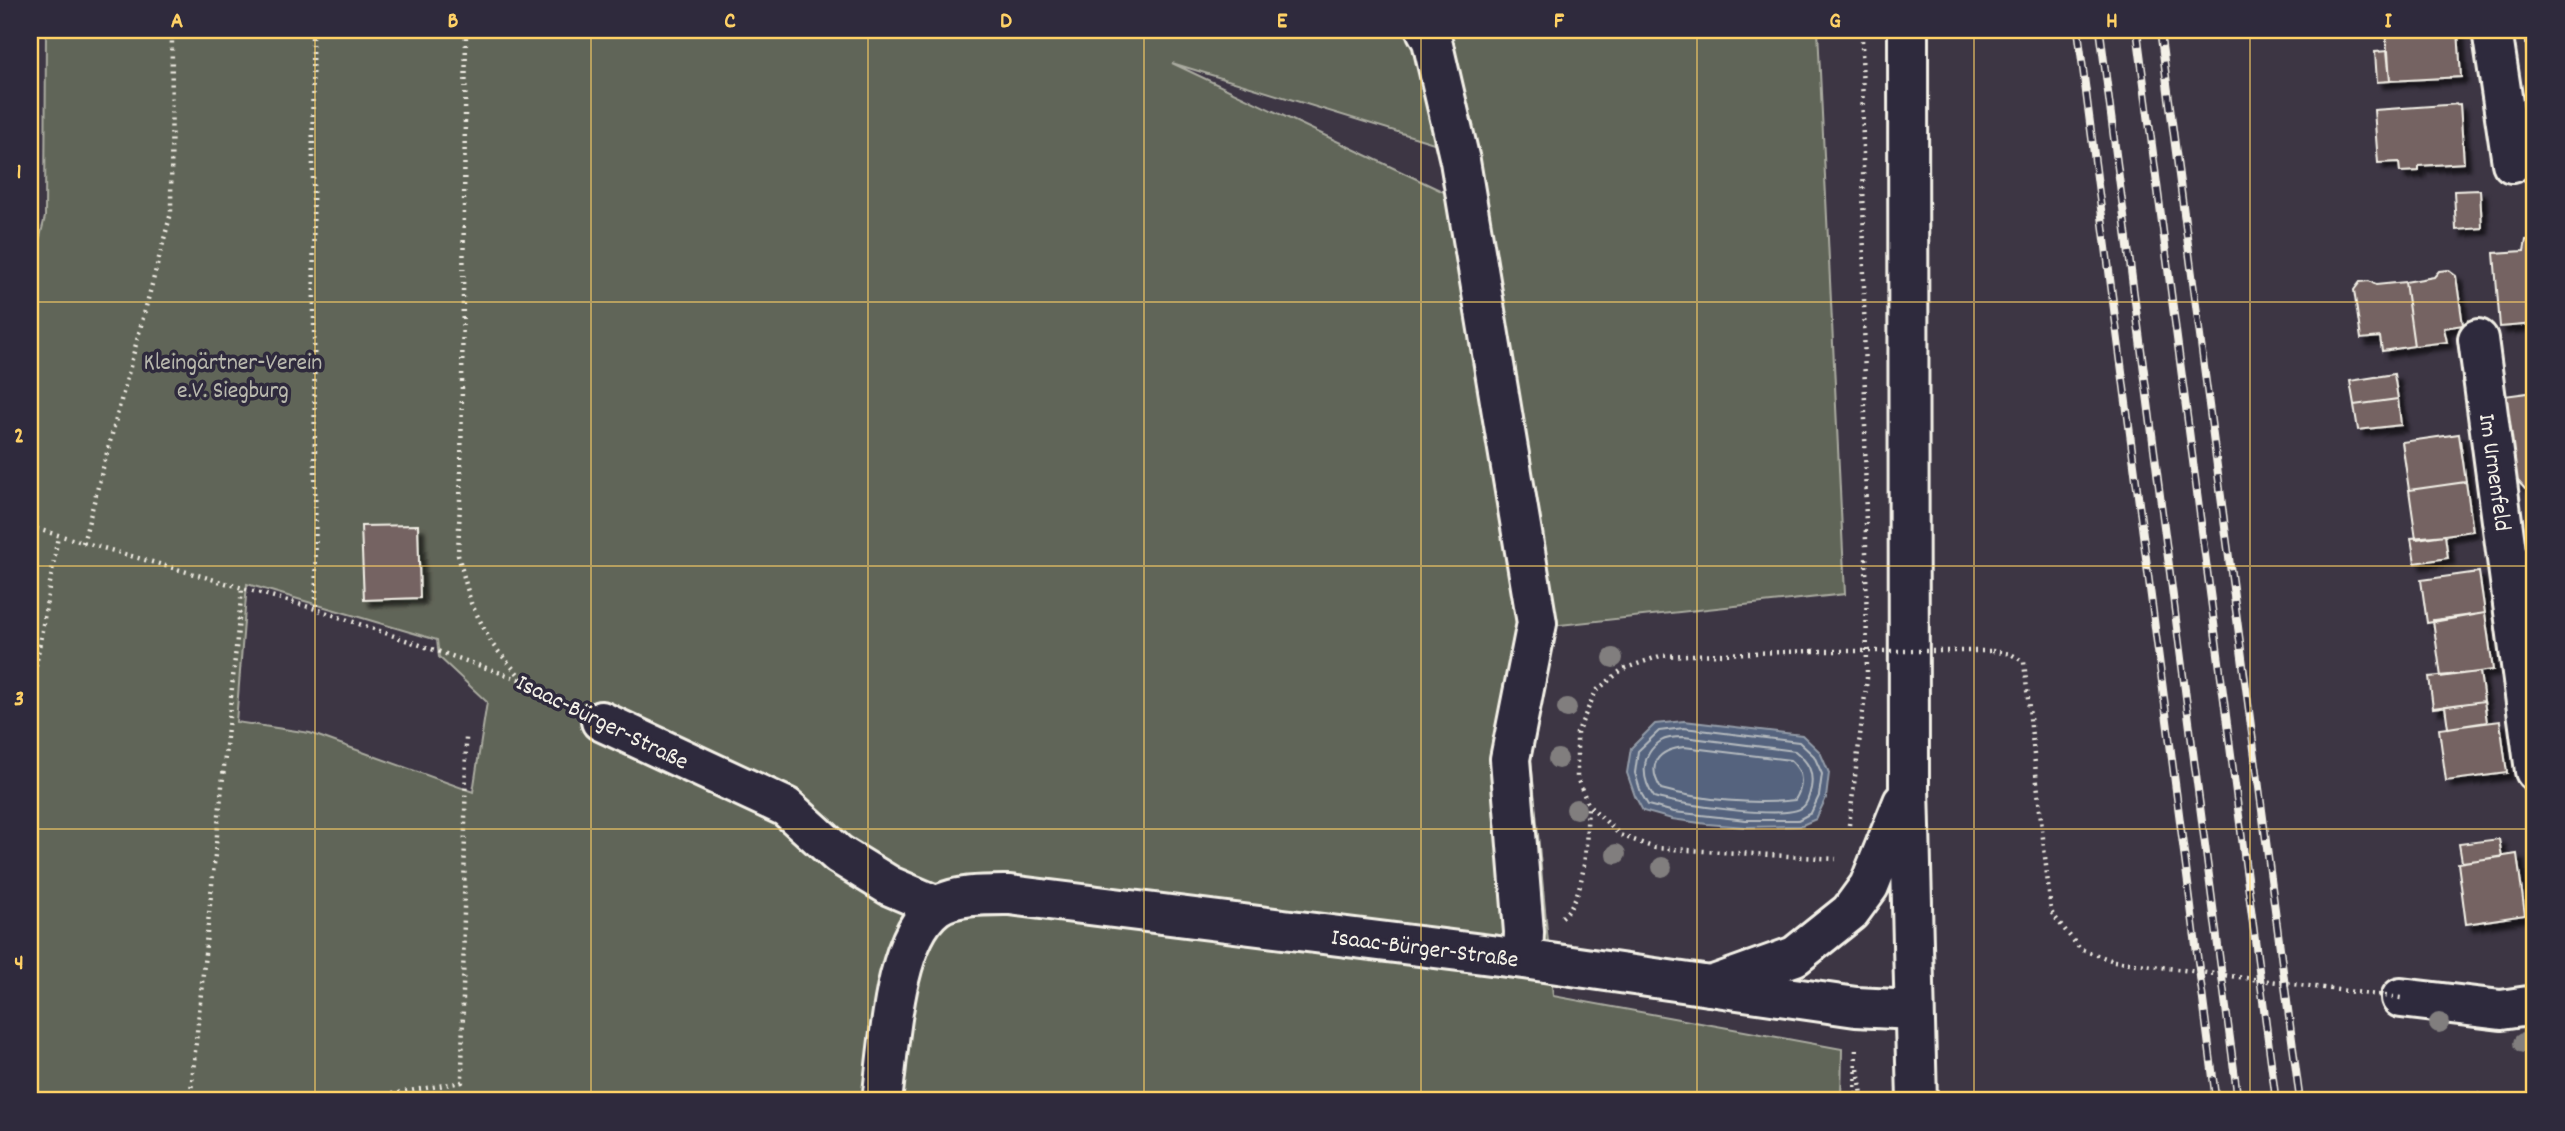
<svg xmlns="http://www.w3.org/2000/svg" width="2565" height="1131" font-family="Dekko,sans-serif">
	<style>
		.green { fill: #616558; stroke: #aaaba0; stroke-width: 2; fill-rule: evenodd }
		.water { fill: #54647e; stroke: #949ca8; stroke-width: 2 }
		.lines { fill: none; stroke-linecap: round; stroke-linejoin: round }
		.shore { stroke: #b4b9be; stroke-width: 2 }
		.building { fill: #756462; stroke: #f4f1e8; stroke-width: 2; filter: url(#shadow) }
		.minor-casing { stroke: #f4f1e8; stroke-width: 44 }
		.major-casing { stroke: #f4f1e8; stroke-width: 44 }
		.path { stroke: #f4f1e8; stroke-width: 4.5; stroke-dasharray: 2 5; stroke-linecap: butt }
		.minor { stroke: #2f2a3d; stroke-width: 38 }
		.major { stroke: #2f2a3d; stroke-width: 38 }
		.rail-casing { stroke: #f4f1e8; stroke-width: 8 }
		.rail { stroke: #2f2a3d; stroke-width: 5; stroke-dasharray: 16; stroke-linecap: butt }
		.path-bridge { stroke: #f4f1e8; stroke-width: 4.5; stroke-dasharray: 2 5; stroke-linecap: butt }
		.tree { fill: #817e7e }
		.grid { fill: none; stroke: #ffd166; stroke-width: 2; stroke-opacity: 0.55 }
		.labels { text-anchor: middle; stroke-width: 7; stroke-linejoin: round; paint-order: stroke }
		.park-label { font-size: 24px; fill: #b9b9ae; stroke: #2f2a3d }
		.street-label { font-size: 24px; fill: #f4f1e8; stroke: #2f2a3d }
		.neatline { fill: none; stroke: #ffd166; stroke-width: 2.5 }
		.grid-label { font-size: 23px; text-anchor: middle; font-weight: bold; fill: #ffd166 }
	</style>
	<defs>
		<filter id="shadow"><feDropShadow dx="6" dy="6" stdDeviation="2" flood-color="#0009"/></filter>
	</defs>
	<rect width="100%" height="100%" fill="#3d3644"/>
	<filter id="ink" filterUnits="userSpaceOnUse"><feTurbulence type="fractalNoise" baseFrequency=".0143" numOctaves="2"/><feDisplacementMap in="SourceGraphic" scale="14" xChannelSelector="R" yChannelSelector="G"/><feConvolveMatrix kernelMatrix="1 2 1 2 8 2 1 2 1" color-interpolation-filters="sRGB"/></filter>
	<g filter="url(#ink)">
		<!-- green -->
		<path class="green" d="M46,30H1818L1845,594L1551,626L1470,154L1172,63L1446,193L1518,619L1553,996L1842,1049L1841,1101H30V277L45,217ZM247,584L437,640L439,657L487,702L473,792L310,733L236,722Z"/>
		<!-- water -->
		<path class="water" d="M1684,721L1802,735L1820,752L1829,773L1826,798L1816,819L1800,826L1746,827L1707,824L1672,819L1643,811L1635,796L1627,773L1631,748L1655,724Z"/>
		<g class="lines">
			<!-- shore -->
			<path class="shore" d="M1684,728L1799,742L1814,756L1822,774L1819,796L1811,813L1798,820H1746L1674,812L1648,805L1641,793L1635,773L1638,751L1659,731Z
				M1684,737L1795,751C1808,762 1814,771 1811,788C1810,793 1808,803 1803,807C1788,821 1675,804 1654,797C1641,778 1640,755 1661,741C1667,737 1677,737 1684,737Z
				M1684,747L1790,760C1804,772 1804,785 1795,800C1755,805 1700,800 1661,789C1646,764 1658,750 1684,747Z"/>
		</g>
		<!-- building -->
		<path class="building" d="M2385,30H2458L2461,77L2390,81Z
			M2525,30H2535V68L2528,69Z
			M2388,51L2390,81L2377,82L2375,52Z
			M2460,104L2464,163L2419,166V171L2400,172L2399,162L2378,163L2374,110Z
			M2480,190L2482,228L2456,230L2454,191Z
			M2535,239V324L2500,327L2494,253L2524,251L2526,240Z
			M2448,270L2456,276L2463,325L2444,328L2447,342L2414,346L2405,282L2434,277L2439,271Z
			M2369,281L2376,285L2405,282L2414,346L2382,351L2380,337L2361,339L2354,290L2360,282Z
			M2394,374L2398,399L2354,405L2350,381Z
			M2535,392V488L2525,489L2518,481L2515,482L2504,396Z
			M2398,399L2401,425L2358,430L2354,405Z
			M2459,434L2466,482L2409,490L2402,442Z
			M2466,482L2473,531L2416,539L2409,490Z
			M418,525L420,598L364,600L361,526Z
			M2445,535L2448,558L2415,563L2411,538Z
			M2479,572L2485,613L2427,623L2421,580Z
			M2485,613L2493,670L2441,677L2433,620Z
			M2480,672L2484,701L2433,708L2429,677Z
			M2484,701L2487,722L2448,728L2445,706Z
			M2500,721L2507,773L2446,781L2439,729Z
			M2499,839L2502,857L2462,862L2459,844Z
			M2517,854L2525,915L2466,924L2458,863Z
			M2478,1093L2480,1101H2443V1098Z"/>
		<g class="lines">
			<defs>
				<path id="minor" d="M1426,30L1432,41L1460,161L1537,623L1510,759L1524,932L1523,959
					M2492,30L2512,163
					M2478,339L2535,771
					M601,721L786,807L838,854L890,886L937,906
					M2401,998L2501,1010L2535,1005
					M882,1101C889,1049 893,939 936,907C954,894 989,895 1010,895L1523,959L1856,1007L1913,1010"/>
				<path id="major" d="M1908,30L1909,787L1917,1101
					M1711,986L1795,956L1850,912L1869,886L1903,802"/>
			</defs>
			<!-- minor casing -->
			<use href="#minor" class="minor-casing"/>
			<!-- major casing -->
			<use href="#major" class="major-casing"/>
			<!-- path -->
			<path class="path" d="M312,30L316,609
				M466,30L461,472L458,555L471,603L492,644L524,681
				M30,527L316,609L524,681L567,703
				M83,543L171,213L172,30
				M1813,651L1660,656L1623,669L1596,691L1577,733V778L1588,804L1620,835L1655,848L1836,859
				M1992,651L2011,654L2024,662L2051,912L2080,949L2114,961
				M30,701L58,536
				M1849,825L1867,679L1862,30
				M1562,917C1588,895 1586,836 1588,805
				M1858,1069L1863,1101
				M190,1101L242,589
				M350,1101L462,1082L466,737
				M1855,1101L1856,1046"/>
			<!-- minor -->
			<use href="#minor" class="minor"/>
			<!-- major -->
			<use href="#major" class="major"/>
			<defs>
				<path id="rail" d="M2078,30L2216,1101
					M2100,30L2238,1101
					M2137,30L2276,1101
					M2160,30L2300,1101"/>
			</defs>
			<!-- rail casing -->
			<use href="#rail" class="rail-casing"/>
			<!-- rail -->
			<use href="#rail" class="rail"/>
			<!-- path-bridge -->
			<path class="path-bridge" d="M1813,651H1992
				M2114,961L2401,998"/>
		</g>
		<!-- trees -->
		<g class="tree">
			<circle cx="1613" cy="658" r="10"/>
			<circle cx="1567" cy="708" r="10"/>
			<circle cx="1558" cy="759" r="10"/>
			<circle cx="1576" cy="809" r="10"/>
			<circle cx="1616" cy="854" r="10"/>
			<circle cx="1662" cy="867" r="10"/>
			<circle cx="2439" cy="1023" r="10"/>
			<circle cx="2523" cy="1043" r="10"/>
		</g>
	</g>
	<!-- grid -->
	<path class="grid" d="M315,30V1101M591,30V1101M868,30V1101M1144,30V1101M1421,30V1101M1697,30V1101M1974,30V1101M2250,30V1101M30,302H2535M30,566H2535M30,829H2535"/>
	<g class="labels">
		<!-- park labels -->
		<g class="park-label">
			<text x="233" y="369">Kleingärtner-Verein<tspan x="233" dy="28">e.V. Siegburg</tspan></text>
		</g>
		<!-- street labels -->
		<g class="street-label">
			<text transform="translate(2496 472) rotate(82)" y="8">Im Urnenfeld</text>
			<text transform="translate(603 721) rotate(26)" y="8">Isaac-Bürger-Straße</text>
			<text transform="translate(1425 947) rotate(7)" y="8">Isaac-Bürger-Straße</text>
		</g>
	</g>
	<!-- margin -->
	<rect width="2565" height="1131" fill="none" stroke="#2f2a3d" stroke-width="77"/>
	<rect x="38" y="38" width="2488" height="1054" class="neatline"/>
	<g class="grid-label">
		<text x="177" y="27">A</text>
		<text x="453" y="27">B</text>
		<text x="730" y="27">C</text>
		<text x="1006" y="27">D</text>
		<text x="1282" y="27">E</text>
		<text x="1559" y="27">F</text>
		<text x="1835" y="27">G</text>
		<text x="2112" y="27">H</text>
		<text x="2388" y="27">I</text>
		<text x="19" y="178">1</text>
		<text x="19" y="442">2</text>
		<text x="19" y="705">3</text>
		<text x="19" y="969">4</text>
	</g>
</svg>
